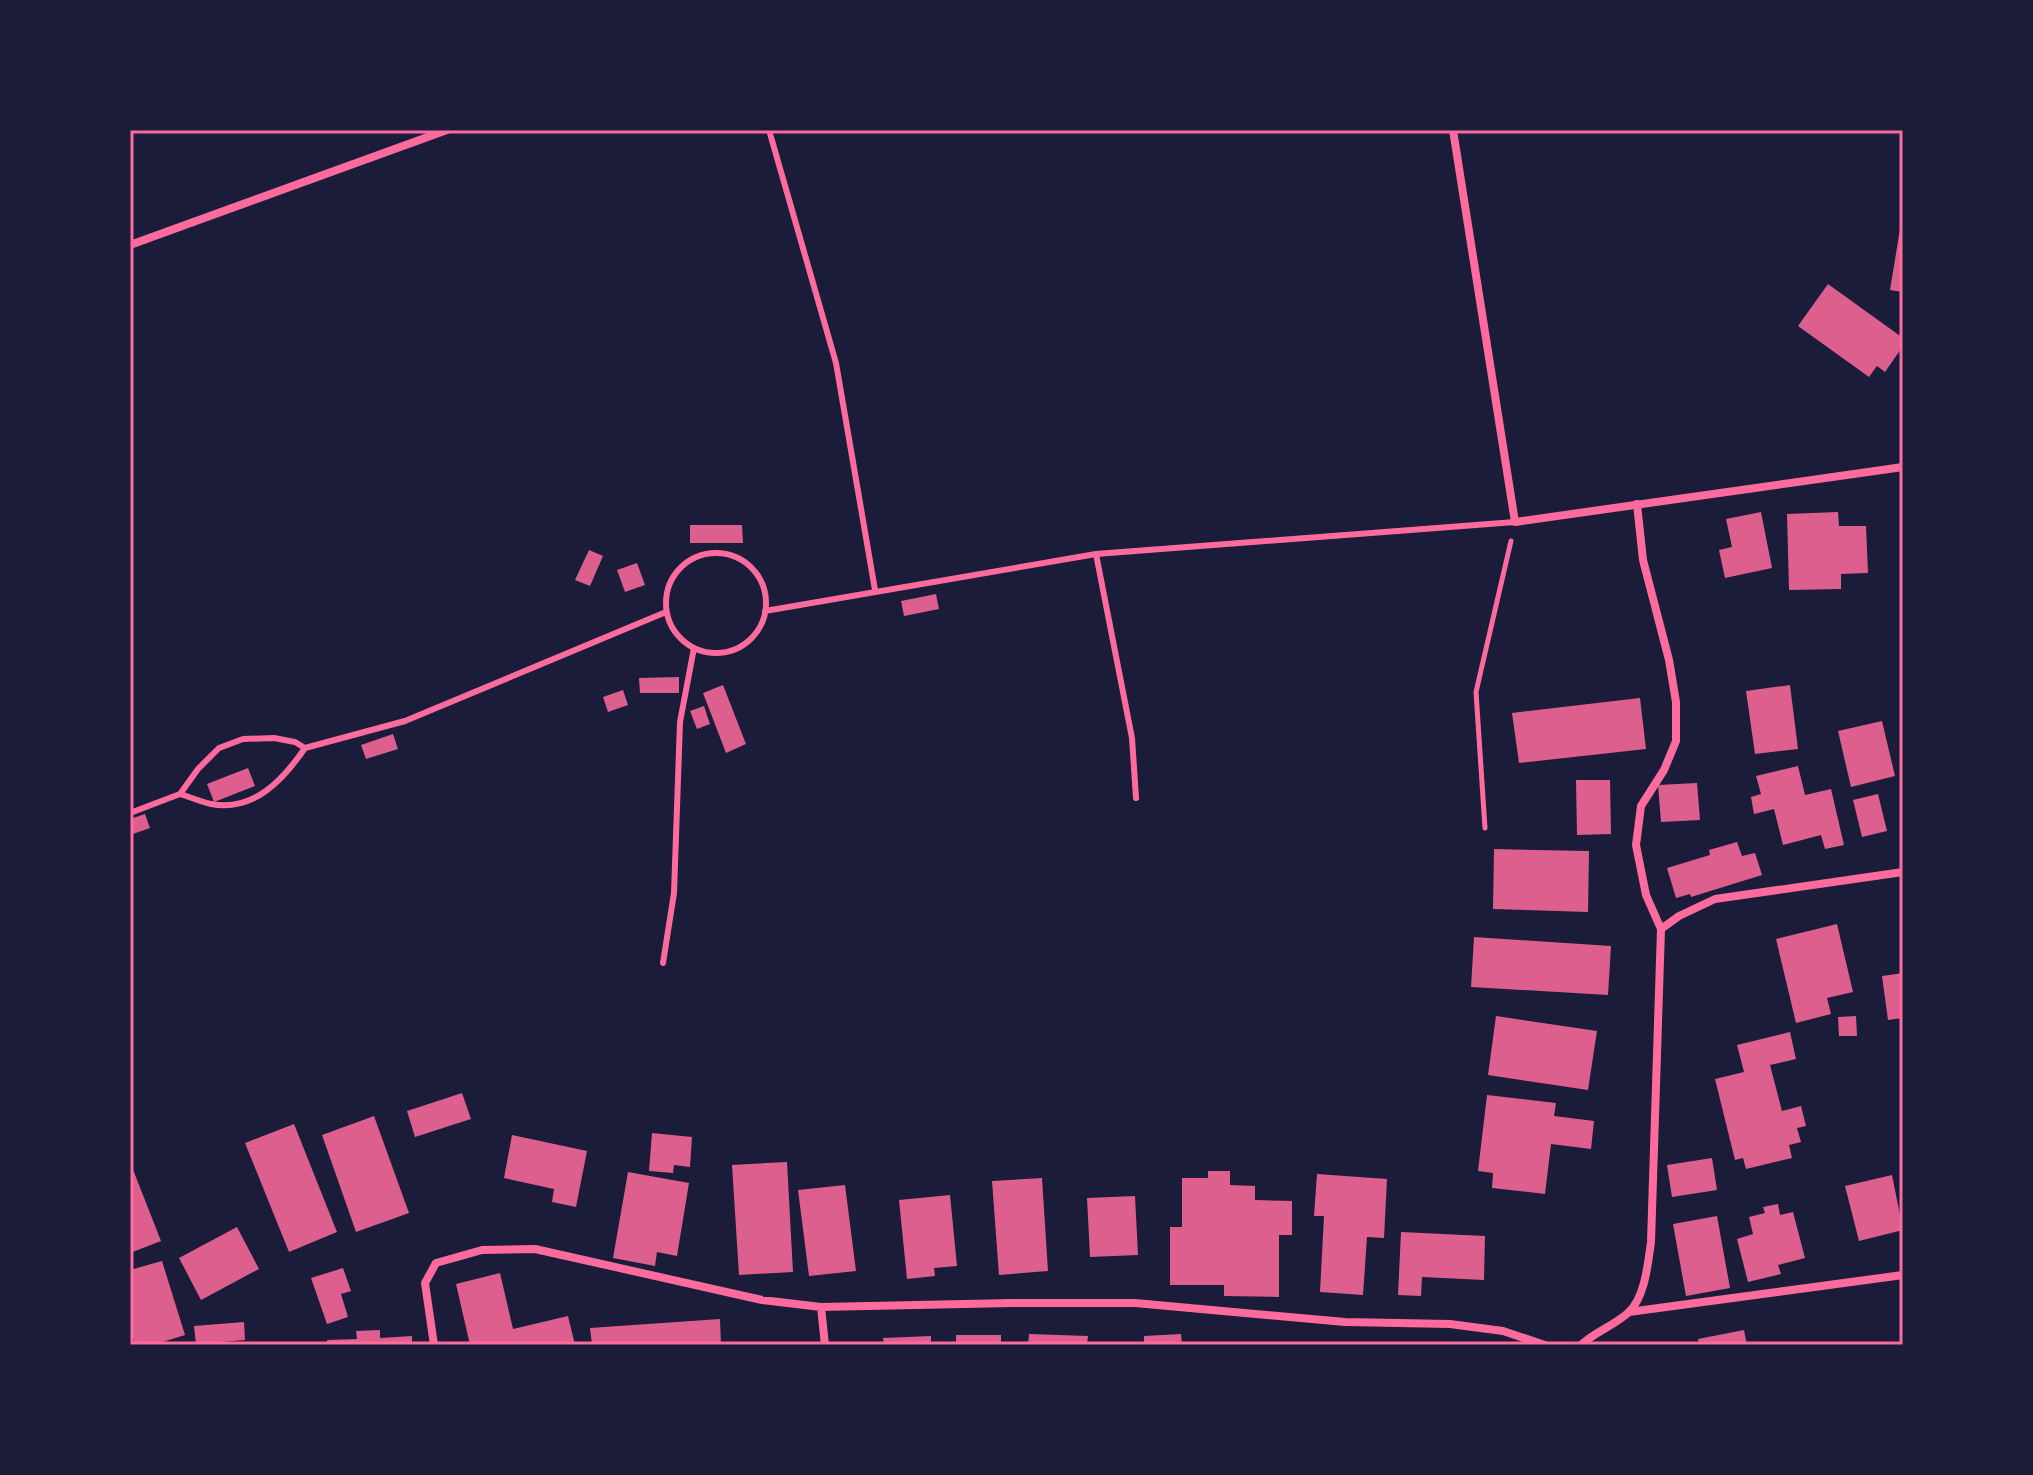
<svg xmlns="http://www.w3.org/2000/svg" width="2033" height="1475" font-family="'Space Grotesk',sans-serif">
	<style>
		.building { fill: #dd5f8e }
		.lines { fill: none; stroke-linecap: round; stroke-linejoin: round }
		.path { stroke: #ff6b9d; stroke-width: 5 }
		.service { stroke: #ff6b9d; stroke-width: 6 }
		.minor { stroke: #ff6b9d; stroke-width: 8 }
		.neatline { fill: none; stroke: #ff6b9d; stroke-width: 3 }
	</style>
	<rect width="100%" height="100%" fill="#1b1b3a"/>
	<!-- building -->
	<path class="building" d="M1901,223H1903V292L1890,290Z
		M1828,284L1903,338V346L1885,372L1877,366L1869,377L1798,326Z
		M1761,512L1772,568L1725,578L1719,550L1732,547L1726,519Z
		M1838,512L1839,526H1866L1868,573L1841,574V589L1789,590L1787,514Z
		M690,525H742L743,543H690Z
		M589,550L603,556L590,586L575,580Z
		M637,563L645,585L625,592L617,570Z
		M936,594L939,609L904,616L901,601Z
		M679,677V693H640L639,678Z
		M723,685L746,744L726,753L703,693Z
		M1790,685L1798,749L1755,754L1746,691Z
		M623,690L628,705L608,712L603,697Z
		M1640,698L1646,749L1519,763L1512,713Z
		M704,706L710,724L697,729L690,711Z
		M1882,721L1895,776L1851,787L1838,731Z
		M393,734L398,749L366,759L361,745Z
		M1798,766L1805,795L1831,789L1844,845L1825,849L1821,835L1783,845L1774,809L1754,814L1751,797L1761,794L1756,776Z
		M248,768L255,786L214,802L207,784Z
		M1576,780H1610L1611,834L1577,835Z
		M1697,783L1700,820L1661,822L1658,785Z
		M1878,794L1887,831L1862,837L1853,800Z
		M145,814L150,828L130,835V819Z
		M1737,842L1742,856L1755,853L1762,875L1691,897L1690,894L1676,898L1667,868L1710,855L1709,850Z
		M1494,849L1589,851L1588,912L1493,909Z
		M1837,924L1853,992L1827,998L1831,1014L1796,1023L1776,939Z
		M1474,937L1611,946L1608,995L1471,987Z
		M1903,973V1018L1888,1020L1882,976Z
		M1496,1016L1597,1031L1588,1090L1488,1075Z
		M1856,1016L1857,1036H1839L1838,1017Z
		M1790,1032L1796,1059L1770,1065L1782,1111L1801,1106L1806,1126L1797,1128L1801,1142L1789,1145L1792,1158L1746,1169L1743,1158L1735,1160L1715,1079L1744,1072L1737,1045Z
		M462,1093L471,1119L415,1137L407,1111Z
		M1487,1095L1556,1103L1554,1116L1594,1121L1591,1149L1551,1144L1545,1194L1492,1188L1493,1173L1478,1171Z
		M374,1116L409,1213L356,1232L322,1135Z
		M294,1124L337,1232L289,1252L245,1143Z
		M652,1133L692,1137L690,1167L674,1165L673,1173L649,1171Z
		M512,1135L587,1151L576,1207L552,1202L554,1189L504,1178Z
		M1712,1158L1717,1190L1672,1197L1667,1165Z
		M787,1162L793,1272L739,1275L732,1165Z
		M132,1167L161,1241L130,1253V1168Z
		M1208,1171H1230V1185L1255,1186V1200L1292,1201V1235H1279V1297L1224,1296V1285H1170V1227H1182V1178H1208Z
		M628,1172L689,1183L677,1256L657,1252L655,1266L613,1258Z
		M1317,1174L1387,1179L1384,1238L1367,1237L1363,1295L1320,1292L1324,1216H1314Z
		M1892,1175L1903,1230L1859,1241L1845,1186Z
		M1042,1178L1048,1271L999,1275L992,1181Z
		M845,1185L856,1271L809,1276L798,1190Z
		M950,1195L957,1266L934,1268L935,1276L907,1279L899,1200Z
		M1135,1196L1138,1255L1090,1257L1087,1198Z
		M1778,1204L1780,1215L1793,1212L1805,1258L1778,1265L1781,1274L1748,1282L1737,1239L1753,1234L1749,1217L1765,1213L1763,1207Z
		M1717,1216L1730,1288L1686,1296L1673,1224Z
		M237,1227L259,1269L201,1300L179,1258Z
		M1401,1232L1485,1236L1484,1280L1422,1277L1421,1296L1398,1295Z
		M162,1261L185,1335L153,1345H135L130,1327V1270Z
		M343,1268L351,1291L341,1294L348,1317L327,1324L311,1278Z
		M500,1273L513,1329L568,1316L575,1345H470L456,1284Z
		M720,1319L721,1345H592L590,1328Z
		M244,1322L245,1340L196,1344L194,1326Z
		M380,1330V1338L412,1336V1345H328L327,1340L357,1339L356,1331Z
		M1744,1330L1747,1345H1699L1698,1339Z
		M1029,1334L1088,1336L1087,1345H1028Z
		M1181,1334L1182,1345H1144V1336Z
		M956,1335H1001V1345H956Z
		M931,1336V1345H884L883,1338Z"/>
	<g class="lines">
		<!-- path -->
		<path class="path" d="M1485,828L1476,692L1511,541"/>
		<!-- service -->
		<path class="service" d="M769,130L836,363L875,590
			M666 603a50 50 0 1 1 100 0a50 50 0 1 1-100 0Z
			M1096,554L1132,738L1136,798
			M765,611L1096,554L1515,522
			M180,794C190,797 201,802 211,804C254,812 283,780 305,748L405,721L666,612
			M130,813L180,794L198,769L219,748L243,739L274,738L295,742L305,748
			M663,963L674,893L680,722L694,648"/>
		<!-- minor -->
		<path class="minor" d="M1453,130L1515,522L1903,467
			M130,245L447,130
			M1661,929L1679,916L1715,899L1903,872
			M821,1307L825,1345
			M1629,1312L1903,1275
			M434,1345L425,1283L436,1263L482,1250L535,1249L762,1300L821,1307L1012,1303H1135L1345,1322L1450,1324L1503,1331L1545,1345
			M1581,1345C1595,1332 1613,1326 1628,1313C1645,1298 1648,1263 1651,1242L1661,929L1646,895L1636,845L1641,806L1664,770L1676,741V702L1669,660L1643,560L1637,504"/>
	</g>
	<!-- border -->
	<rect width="2033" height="1475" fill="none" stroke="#1b1b3a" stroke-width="264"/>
	<rect x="132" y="132" width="1769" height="1211" class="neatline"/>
</svg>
